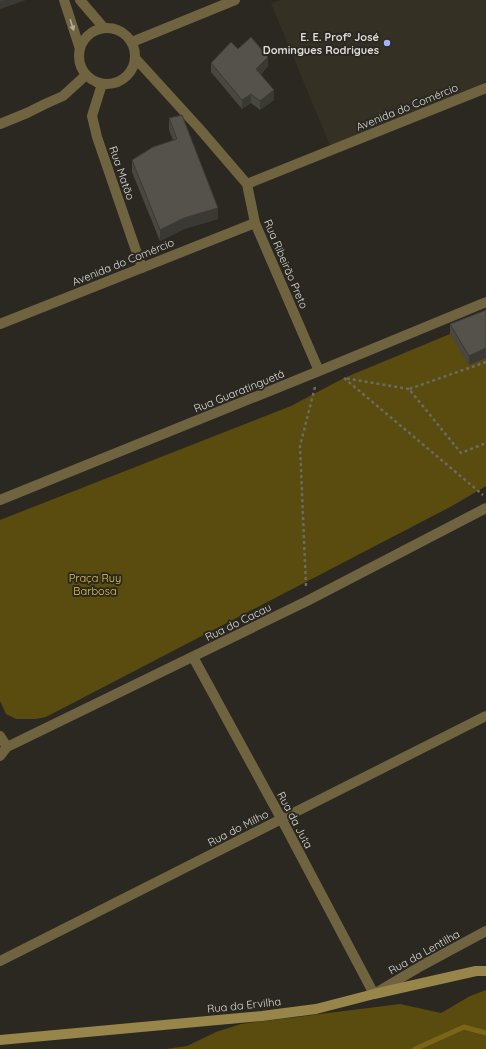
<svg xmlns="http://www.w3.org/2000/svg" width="486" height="1049" font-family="Quicksand,sans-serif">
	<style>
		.built { fill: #343124 }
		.green { fill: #5a4b0f }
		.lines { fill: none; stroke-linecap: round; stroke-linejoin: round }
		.stream { stroke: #7b6617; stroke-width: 5 }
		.path { stroke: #6c6a64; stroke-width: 2.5; stroke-dasharray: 3 3; stroke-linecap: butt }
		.street { stroke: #6f643f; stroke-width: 10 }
		.secondary { stroke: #978549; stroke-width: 10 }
		.wall { fill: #484740 }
		.shaded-wall { fill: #3b3934 }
		.building { fill: #54524a; stroke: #3b3934 }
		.oneway { fill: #b2ad9b }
		.poi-dot { fill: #a1b3fd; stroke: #2a2821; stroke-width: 1.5 }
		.labels { text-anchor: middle; stroke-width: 4; stroke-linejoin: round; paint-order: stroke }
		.poi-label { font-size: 11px; font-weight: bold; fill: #deddd9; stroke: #2a2821; text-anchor: end }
		.street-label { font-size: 11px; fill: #deddd9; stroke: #2a2821 }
		.park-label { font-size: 11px; fill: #ebc740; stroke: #2a2821 }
	</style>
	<rect width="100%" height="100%" fill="#2a2821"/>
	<!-- built -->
	<path class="built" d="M281,0H486V82L331,148L271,3Z"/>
	<!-- green -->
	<path class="green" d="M486,319V486L452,506L46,717L36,719H16L6,714L0,701V520L291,406L344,378Z
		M486,990V1049H166L187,1046L216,1032L241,1024L400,1004L441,1013L470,996Z"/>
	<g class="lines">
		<!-- stream -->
		<path class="stream" d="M415,1049L464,1027L486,1033"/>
		<!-- path -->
		<path class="path" d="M486,362L409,389L461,453L486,443
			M409,389L344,378L483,495
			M306,586L300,446L315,387"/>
		<!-- street -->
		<path class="street" d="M64,0L80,49
			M80,0L104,28
			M79 56a28 28 0 1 1 56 0a28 28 0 1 1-56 0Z
			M132,42L235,0
			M136,59L198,127L247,184L255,223L319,371
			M102,84L92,116L97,137L142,268
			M0,124L27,113L45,104L63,96L86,75
			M247,184L486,88
			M0,324L255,223
			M0,500L319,371L486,302
			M193,657L282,820L374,994L421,966L486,931
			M0,736L7,747
			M0,756L7,747L307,601L486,508
			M0,961L486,716"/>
		<!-- secondary -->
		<path class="secondary" d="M0,1040L262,1016L316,1009L374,994L476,971H486"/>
	</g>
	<!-- wall -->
	<path class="wall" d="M238,49L268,66L261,74L274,100L260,110L251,103L242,109L211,72V63Z
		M169,118L218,219L184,229L160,241L132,172V160L173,140L169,130Z
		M486,310L469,365L450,334V324Z"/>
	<!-- shaded-wall -->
	<path class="shaded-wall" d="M6,0H26L0,9V2Z
		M268,57V66L256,78V69Z
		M274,90V100L260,110V101Z
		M251,94V103L242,109V100Z
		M218,208V219L184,229L160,241V230L184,218Z
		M486,348V358L469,365V356Z"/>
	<!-- building -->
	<path class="building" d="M0,0H6L0,2Z
		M251,37L268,57L256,69L274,90L260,101L251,94L242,100L211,63L231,42L238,49Z
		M182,115L218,208L184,218L160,230L132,160L153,147L177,139L169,118Z
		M486,310V348L469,356L450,324Z"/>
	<!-- one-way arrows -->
	<defs><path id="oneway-solid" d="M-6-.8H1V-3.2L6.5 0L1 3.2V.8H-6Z"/></defs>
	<use class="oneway" href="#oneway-solid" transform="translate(72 25) rotate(72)"/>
	<!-- markers -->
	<circle class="poi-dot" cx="387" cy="43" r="4"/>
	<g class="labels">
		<!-- poi labels -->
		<g class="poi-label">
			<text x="379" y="41">E. E. Profº José<tspan x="379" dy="13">Domingues Rodrigues</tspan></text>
		</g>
		<!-- street labels -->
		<g class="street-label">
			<text transform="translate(407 107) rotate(-22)" y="4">Avenida do Comércio</text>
			<text transform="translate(122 173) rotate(71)" y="4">Rua Matão</text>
			<text transform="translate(123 262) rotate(-22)" y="4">Avenida do Comércio</text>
			<text transform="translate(286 264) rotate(67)" y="4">Rua Ribeirão Preto</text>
			<text transform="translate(239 391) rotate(-22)" y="4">Rua Guaratinguetá</text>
			<text transform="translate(238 622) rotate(-26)" y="4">Rua do Cacau</text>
			<text transform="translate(295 820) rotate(62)" y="4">Rua da Juta</text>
			<text transform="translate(238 828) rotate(-27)" y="4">Rua do Milho</text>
			<text transform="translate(424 952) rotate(-29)" y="4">Rua da Lentilha</text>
			<text transform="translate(244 1005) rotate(-6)" y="4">Rua da Ervilha</text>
		</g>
		<!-- park labels -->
		<g class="park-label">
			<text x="95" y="582">Praça Ruy<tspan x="95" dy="13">Barbosa</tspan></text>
		</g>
	</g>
</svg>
